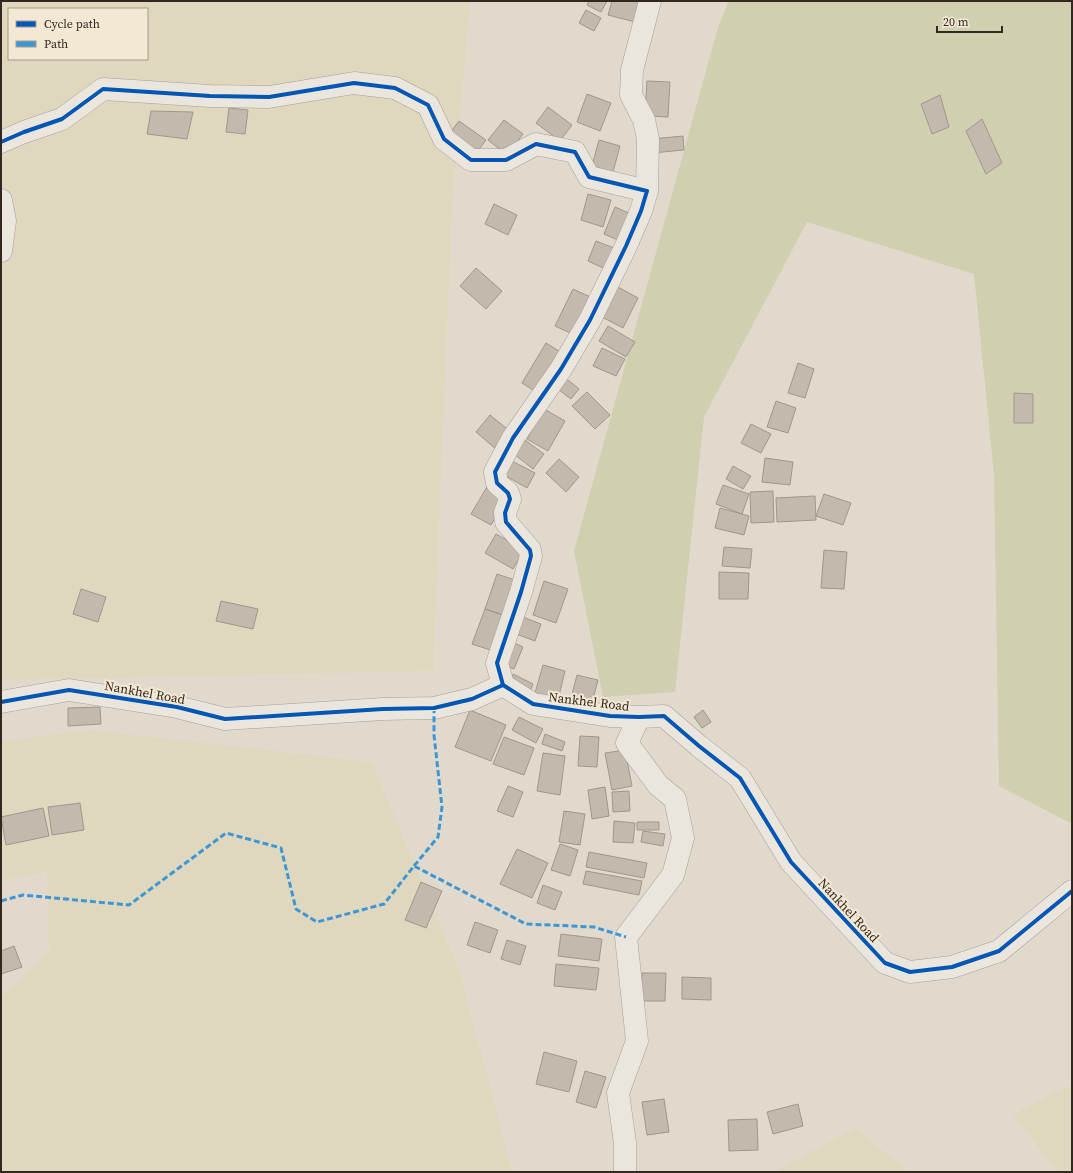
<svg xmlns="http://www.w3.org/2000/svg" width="1073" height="1173" font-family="'Source Serif 4',serif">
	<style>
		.farmland { fill: #dfd8be; fill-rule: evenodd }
		.green { fill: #d0cfb0 }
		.building { fill: #c4b9ad; stroke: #a1968c }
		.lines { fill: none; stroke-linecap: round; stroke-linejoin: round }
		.minor-casing { stroke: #a69f95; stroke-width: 23 }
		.minor { stroke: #eae5dd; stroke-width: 22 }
		.quiet { stroke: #3d96d5; stroke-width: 3; stroke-dasharray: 6 3; stroke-linecap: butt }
		.cycleway-casing { stroke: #f2e8d3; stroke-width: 6 }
		.cycleway { stroke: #0057b8; stroke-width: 4 }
		.labels { text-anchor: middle; stroke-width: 4; stroke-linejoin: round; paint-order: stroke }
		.street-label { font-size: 13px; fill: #33281f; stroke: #f2e8d3 }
	</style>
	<rect width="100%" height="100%" fill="#e1dacc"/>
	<!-- farmland -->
	<path class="farmland" d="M1,1H470L452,209L433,671L1,680ZM9,9H147V59H9Z
		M90,730L372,762L459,970L513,1172H1V997L49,952L47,872L1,881V741Z
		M1072,1083V1172H1057L1013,1114Z
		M855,1128L909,1172H774Z"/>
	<!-- green -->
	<path class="green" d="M729,1H1072V824L999,786L994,475L974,274L807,222L704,417L675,692L603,697L574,551L718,27Z"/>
	<!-- building -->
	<path class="building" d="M589,1H607L601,12L587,5Z
		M612,1H636L645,3L639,23L608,15Z
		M586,10L601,18L594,31L579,23Z
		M647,81L670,82L668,117L645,116Z
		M587,94L611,103L600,131L577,122Z
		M940,95L949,127L932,134L921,104Z
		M548,107L572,125L560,141L536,123Z
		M229,108L248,110L245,134L226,132Z
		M151,111L193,112L187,139L147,134Z
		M982,119L1002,163L986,174L966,131Z
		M504,120L523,134L507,155L488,140Z
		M459,121L486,140L474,156L447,137Z
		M683,136L684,150L652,153L651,139Z
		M599,140L620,146L613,172L592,166Z
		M588,194L611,200L603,227L581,220Z
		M494,204L517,215L508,235L485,224Z
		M615,207L631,214L620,241L604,234Z
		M596,241L619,250L610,271L588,261Z
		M476,268L502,291L486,309L460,286Z
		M618,287L638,298L623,328L602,317Z
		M573,289L597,300L579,337L555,326Z
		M608,326L635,342L626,357L599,341Z
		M546,343L562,353L538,393L522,383Z
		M602,348L625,359L616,376L593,366Z
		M798,363L814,369L805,398L788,393Z
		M563,376L579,389L571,399L555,387Z
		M587,392L610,415L595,429L572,406Z
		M1014,393L1033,394V423H1014Z
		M776,401L796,408L788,433L767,427Z
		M544,409L565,421L548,451L527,439Z
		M490,415L511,432L497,450L476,432Z
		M751,424L771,434L761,453L741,443Z
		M525,440L544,454L533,469L514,454Z
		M765,458L793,462L790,485L762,482Z
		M559,459L579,477L566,492L546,473Z
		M512,461L535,473L527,488L504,475Z
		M733,466L751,476L743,489L726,479Z
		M723,485L749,494L742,514L716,504Z
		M487,487L506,498L491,525L471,514Z
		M773,491L774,522L751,523L750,492Z
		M824,494L851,503L843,525L816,516Z
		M815,496L816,520L777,522L776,498Z
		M720,508L749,516L744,535L715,528Z
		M496,534L524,550L513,569L485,553Z
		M724,547L752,549L750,568L722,566Z
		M824,550L847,552L844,589L821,588Z
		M719,572L749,573L748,599H719Z
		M497,574L521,582L509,617L485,609Z
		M544,581L568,589L556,623L533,615Z
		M81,589L106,597L98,622L73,614Z
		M221,601L258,609L253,629L216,621Z
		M485,609L509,617L496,652L472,644Z
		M523,617L541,624L535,641L516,634Z
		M508,640L523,647L514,669L498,662Z
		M543,665L565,671L558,700L535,693Z
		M513,674L533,684L528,696L507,685Z
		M577,675L598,680L592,703L571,698Z
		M100,707L101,724L68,726V708Z
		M470,710L506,725L491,761L455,747Z
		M703,710L711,722L702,728L694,717Z
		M519,717L543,729L536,743L512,730Z
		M545,734L565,742L562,751L542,744Z
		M580,736L599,737L597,767L578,766Z
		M504,737L534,748L524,775L493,764Z
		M625,750L632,786L612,790L605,753Z
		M543,753L565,756L560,795L537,791Z
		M508,786L523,792L513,817L497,811Z
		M605,787L609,816L592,819L588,790Z
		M629,791L630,811L613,812L612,792Z
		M80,803L84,830L52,835L48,807Z
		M43,808L49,836L6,845L1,817Z
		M564,811L585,814L580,845L559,842Z
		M614,821L635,823L633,843L613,842Z
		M637,822H659V830H637Z
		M643,831L665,834L663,846L641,842Z
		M560,844L578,850L570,876L551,870Z
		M517,849L548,863L532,898L500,884Z
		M589,852L647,863L644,878L586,867Z
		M586,871L642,881L639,895L583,884Z
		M421,882L442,891L426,928L405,920Z
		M543,885L562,892L555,910L537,903Z
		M475,922L498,930L490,953L467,945Z
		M561,934L602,939L599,961L558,956Z
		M507,940L526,946L520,965L501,959Z
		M14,946L22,967L1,974V951Z
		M556,964L599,968L596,990L554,986Z
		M642,973H666L665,1001H641Z
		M682,977L711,978V1000L682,999Z
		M544,1052L577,1061L569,1092L536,1084Z
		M585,1071L606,1077L596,1108L576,1102Z
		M664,1099L669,1132L647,1135L642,1102Z
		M798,1104L803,1126L773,1134L767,1112Z
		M757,1119L758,1150L729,1151L728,1120Z"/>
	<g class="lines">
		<defs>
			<path id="minor" d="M1,142L24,132L62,119L103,89L210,96L269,97L354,83L395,88L428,105L444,139L471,160H506L536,144L575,152L589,177L647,191L641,211L626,246L590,320L561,369L513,438L495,472L497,483L508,493L510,499L505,513L506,522L530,550L531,556L521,592L497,663L503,685
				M647,191L648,139L644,120L631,95L632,70L650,1
				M1,200L5,221L1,251
				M1,702L69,690L177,707L225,719L383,709L434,708L472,699L503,685L533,704L610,716L639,717L664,716L699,746L740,778L791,862L885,963L910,972L952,967L999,951L1072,891
				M625,1172V1143L618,1093L637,1041L626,937L673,875L683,838L675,799L658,785L627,743L639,717"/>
		</defs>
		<!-- minor casing -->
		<use href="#minor" class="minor-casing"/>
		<!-- minor -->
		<use href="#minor" class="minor"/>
		<!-- quiet -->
		<path class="quiet" d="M414,866L438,837L442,807L434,735V708
			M1,901L23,895L129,905L226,833L281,848L296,909L317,922L384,904L414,866L526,924L594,927L626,937"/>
		<defs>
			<path id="cycleway" d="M1,142L24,132L62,119L103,89L210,96L269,97L354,83L395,88L428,105L444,139L471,160H506L536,144L575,152L589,177L647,191L641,211L626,246L590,320L561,369L513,438L495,472L497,483L508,493L510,499L505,513L506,522L530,550L531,556L521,592L497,663L503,685
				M1,702L69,690L177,707L225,719L383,709L434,708L472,699L503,685L533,704L610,716L639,717L664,716L699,746L740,778L791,862L885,963L910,972L952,967L999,951L1072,891"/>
		</defs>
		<!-- cycleway casing -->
		<use href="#cycleway" class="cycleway-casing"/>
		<!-- cycleway -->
		<use href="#cycleway" class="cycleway"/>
	</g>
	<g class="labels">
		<!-- street labels -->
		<g class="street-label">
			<text transform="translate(145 692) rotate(10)" y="5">Nankhel Road</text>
			<text transform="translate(589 701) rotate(7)" y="5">Nankhel Road</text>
			<text transform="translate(849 910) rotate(47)" y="5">Nankhel Road</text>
		</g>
	</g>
	<!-- border -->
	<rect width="1073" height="1173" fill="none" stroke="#33281f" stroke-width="4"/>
	<!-- legend -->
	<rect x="8" y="8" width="140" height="52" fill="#f2e8d3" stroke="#a69b8b"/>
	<rect x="16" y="21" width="20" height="6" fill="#0057b8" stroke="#a69b8b"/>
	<text x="44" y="28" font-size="12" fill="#33281f">Cycle path</text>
	<rect x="16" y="41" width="20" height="6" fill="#3d96d5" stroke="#a69b8b"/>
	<text x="44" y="48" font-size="12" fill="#33281f">Path</text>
	<!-- scale -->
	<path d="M937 26v6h65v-6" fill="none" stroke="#33281f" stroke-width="2"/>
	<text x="943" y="26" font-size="12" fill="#33281f" stroke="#f2e8d3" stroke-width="3" paint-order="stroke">20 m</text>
</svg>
